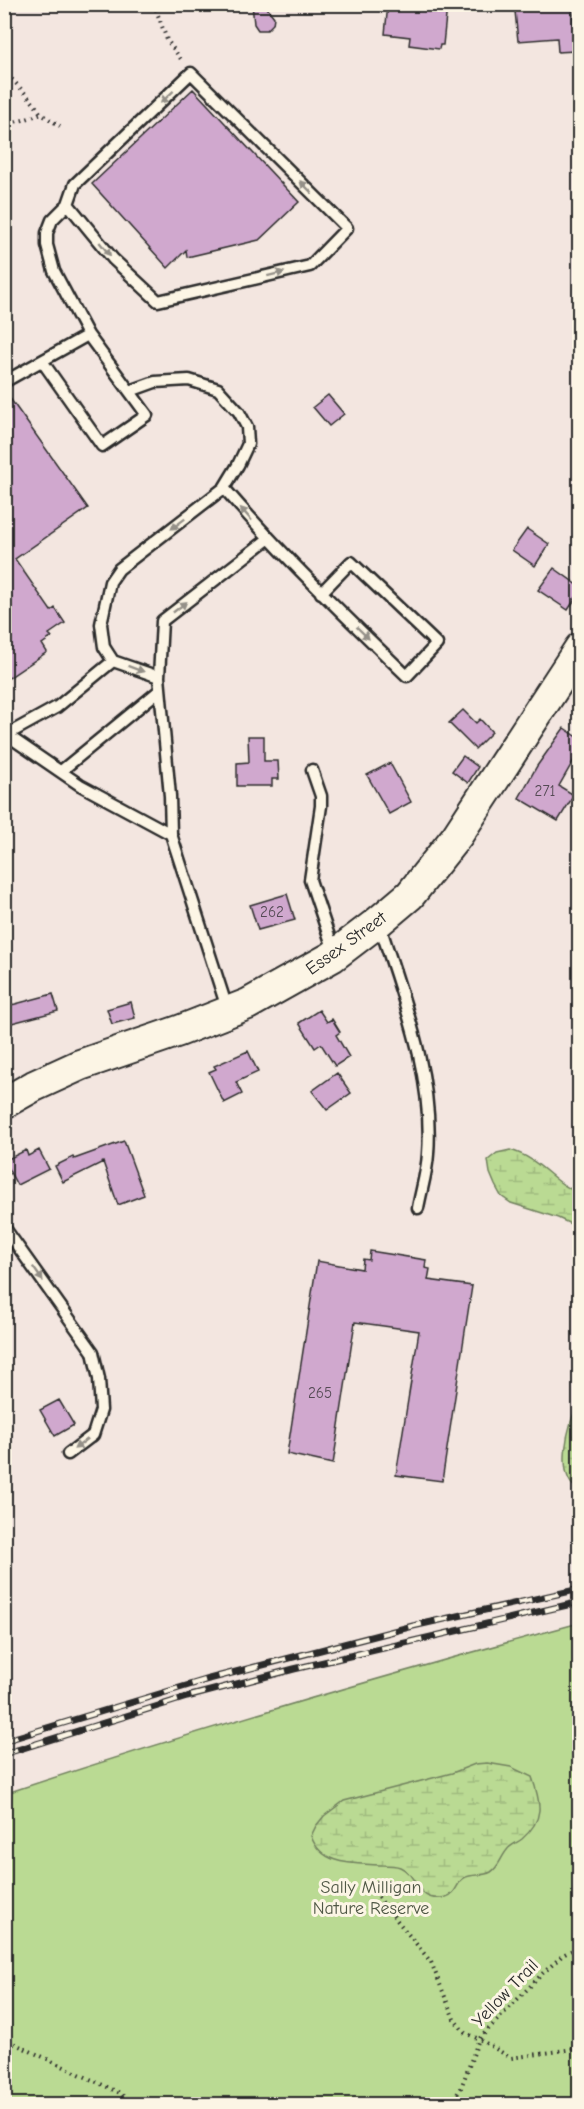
<svg xmlns="http://www.w3.org/2000/svg" width="584" height="2109" font-family="'Comic Neue',sans-serif">
	<style>
		.green { fill: #bada93; stroke: #72825f; stroke-width: 1.5 }
		.wetland { fill: url(#wetland-marsh); stroke: #72825f; stroke-width: 1.5 }
		.building { fill: #d0a8ce; stroke: #2b2b2b; stroke-width: 1.5 }
		.lines { fill: none; stroke-linecap: round; stroke-linejoin: round }
		.service-casing { stroke: #2b2b2b; stroke-width: 15 }
		.secondary-casing { stroke: #2b2b2b; stroke-width: 34 }
		.path { stroke: #2b2b2b; stroke-width: 4; stroke-dasharray: 1.5 4.5; stroke-linecap: butt }
		.service { stroke: #fcf5e5; stroke-width: 10 }
		.secondary { stroke: #fcf5e5; stroke-width: 30 }
		.rail-casing { stroke: #2b2b2b; stroke-width: 7 }
		.rail { stroke: #fcf5e5; stroke-width: 4.5; stroke-dasharray: 14; stroke-linecap: butt }
		.oneway { fill: #949088 }
		.labels { text-anchor: middle; stroke-width: 6; stroke-linejoin: round; paint-order: stroke }
		.number-label { font-size: 15px; fill: #544a54 }
		.street-label { font-size: 18px; fill: #2b2b2b; stroke: #fcf5e5 }
		.park-label { font-size: 18px; fill: #4f5745; stroke: #fcf5e5 }
	</style>
	<defs>
		<pattern id="wetland-marsh" width="20" height="14" patternUnits="userSpaceOnUse" patternTransform="scale(1.5)"><rect width="20" height="14" fill="#bada93"/><path d="M1 5h8M5 5V1M11 12h8M15 12V8" fill="none" stroke="#a0bb7f"/></pattern>
	</defs>
	<rect width="100%" height="100%" fill="#f3e6e0"/>
	<filter id="ink" filterUnits="userSpaceOnUse"><feTurbulence type="fractalNoise" baseFrequency=".0167" numOctaves="2"/><feDisplacementMap in="SourceGraphic" scale="12" xChannelSelector="R" yChannelSelector="G"/><feConvolveMatrix kernelMatrix="1 2 1 2 8 2 1 2 1" color-interpolation-filters="sRGB"/></filter>
	<g filter="url(#ink)">
		<!-- green -->
		<path class="green" d="M579,1623V2104H5L4,1794C194,1731 386,1675 579,1623Z"/>
		<!-- wetland -->
		<path class="wetland" d="M510,1150C540,1158 554,1184 579,1193V1228L558,1218L511,1203L501,1196L495,1185L490,1173L488,1160L497,1153Z
			M579,1402V1490C554,1477 568,1422 579,1402Z
			M487,1763L511,1767L532,1777C541,1803 545,1819 522,1839C517,1843 510,1845 507,1850C501,1857 499,1867 491,1872C482,1877 473,1873 464,1878C456,1883 457,1894 446,1897C416,1905 419,1875 400,1867C395,1865 387,1865 382,1865C354,1863 322,1867 311,1836L316,1826L324,1816L344,1801L452,1773L475,1764Z"/>
		<!-- building -->
		<path class="building" d="M252,4H264L274,17L273,24L267,30H258L254,24Z
			M388,4L447,6L443,45H440L439,49L409,45L410,37L385,34Z
			M551,4H572L575,51L558,52L557,38L518,41L515,11L551,8Z
			M193,89L299,202L259,240L187,257L186,250L168,268L92,184Z
			M4,390L88,508L15,559L51,611L55,608L65,623L49,634L52,637L42,644L47,652L4,681Z
			M328,395L344,414L329,426L313,407Z
			M527,529L549,544L535,566L512,550Z
			M554,568L579,586V593L568,610L538,590Z
			M463,710L476,723L480,719L492,732L475,749L449,723Z
			M564,728L579,738V751L559,786L574,795L558,821L519,798L537,766Z
			M248,736H264V761H278L279,779H272V786H237V763L249,762Z
			M463,756L478,767L468,783L452,771Z
			M390,763L411,802L389,814L367,775Z
			M287,894L295,920L258,930L250,905Z
			M53,994L58,1011L4,1025V1007Z
			M131,1002L135,1018L112,1024L107,1009Z
			M319,1010L327,1022L332,1019L340,1032L336,1035L349,1057L335,1066L321,1044L315,1048L299,1023Z
			M248,1051L258,1072L236,1082L242,1094L224,1103L209,1072L216,1069L214,1066Z
			M337,1073L351,1093L327,1110L312,1091Z
			M124,1141L144,1195L118,1205L103,1162L63,1182L55,1166L73,1157L74,1159Z
			M26,1150L28,1156L39,1150L49,1169L17,1185L4,1161Z
			M370,1251L426,1260L425,1268L430,1269L428,1280L472,1286L442,1481L396,1475L419,1331L355,1322L333,1464L287,1454L317,1261L362,1269L363,1259L369,1260Z
			M59,1400L74,1425L55,1436L40,1410Z"/>
		<g class="lines">
			<defs>
				<path id="service" d="M42,361L102,446L147,415L88,335L54,271L47,245V233L52,220L68,204L75,184L191,73L347,228L310,266L158,301L113,259L68,204
					M4,382L88,335
					M130,391L155,382L189,380L218,389L239,412L247,427L248,444L238,465L224,488L119,569L110,582L101,624L104,647L113,661L159,677
					M224,488C282,555 344,615 407,676L437,644L351,562L321,593
					M4,733L80,785L171,834
					M8,734L57,707L113,661
					M312,770L321,796V806L310,880L334,951
					M61,771L160,690
					M380,926C403,998 434,1076 428,1154C427,1172 421,1191 418,1208
					M228,1011L171,834L170,796L159,677L162,621L268,539
					M4,1227L93,1352L99,1379L101,1410L93,1435L68,1454"/>
				<path id="secondary" d="M4,1103L34,1086L80,1065L179,1031L248,1004L332,957L378,922L410,895L457,836L580,648"/>
			</defs>
			<!-- service casing -->
			<use href="#service" class="service-casing"/>
			<!-- secondary casing -->
			<use href="#secondary" class="secondary-casing"/>
			<!-- path -->
			<path class="path" d="M154,4L167,40L183,62
				M4,70C16,85 31,97 41,114
				M4,124L23,120L41,114L60,126
				M378,1897L431,1962L454,2019L465,2033L479,2039L511,2058L580,2048
				M4,2037L11,2042L120,2093L131,2104
				M451,2104L461,2088L479,2039L543,1973L563,1955L580,1946"/>
			<!-- service -->
			<use href="#service" class="service"/>
			<!-- secondary -->
			<use href="#secondary" class="secondary"/>
			<defs>
				<path id="rail" d="M4,1741L209,1679L413,1626L580,1589
					M4,1754L187,1697L294,1669L580,1602"/>
			</defs>
			<!-- rail casing -->
			<use href="#rail" class="rail-casing"/>
			<!-- rail -->
			<use href="#rail" class="rail"/>
		</g>
		<!-- one-way arrows -->
		<defs><path id="oneway-solid" d="M-6-.8H1V-3.2L6.5 0L1 3.2V.8H-6Z" transform="scale(1.5)"/></defs>
		<g class="oneway">
			<use href="#oneway-solid" transform="translate(167 97) rotate(137)"/>
			<use href="#oneway-solid" transform="translate(306 187) rotate(-135)"/>
			<use href="#oneway-solid" transform="translate(105 249) rotate(51)"/>
			<use href="#oneway-solid" transform="translate(276 274) rotate(-14)"/>
			<use href="#oneway-solid" transform="translate(246 514) rotate(-131)"/>
			<use href="#oneway-solid" transform="translate(178 524) rotate(143)"/>
			<use href="#oneway-solid" transform="translate(180 607) rotate(-38)"/>
			<use href="#oneway-solid" transform="translate(363 633) rotate(44)"/>
			<use href="#oneway-solid" transform="translate(136 669) rotate(20)"/>
			<use href="#oneway-solid" transform="translate(38 1274) rotate(55)"/>
			<use href="#oneway-solid" transform="translate(81 1444) rotate(143)"/>
		</g>
	</g>
	<g class="labels">
		<!-- number labels -->
		<g class="number-label">
			<text x="545" y="796">271</text>
			<text x="272" y="917">262</text>
			<text x="320" y="1398">265</text>
		</g>
		<!-- street labels -->
		<g class="street-label">
			<text transform="translate(346 943) rotate(-36)" y="6">Essex Street</text>
			<text transform="translate(505 1993) rotate(-46)" y="6">Yellow Trail</text>
		</g>
		<!-- park labels -->
		<g class="park-label">
			<text x="371" y="1893">Sally Milligan<tspan x="371" dy="21">Nature Reserve</tspan></text>
		</g>
	</g>
	<!-- margin -->
	<rect width="584" height="2109" fill="none" stroke="#fcf5e5" stroke-width="24"/>
	<rect x="12" y="12" width="560" height="2085" fill="none" stroke="#2b2b2b" stroke-width="2" filter="url(#ink)"/>
</svg>
